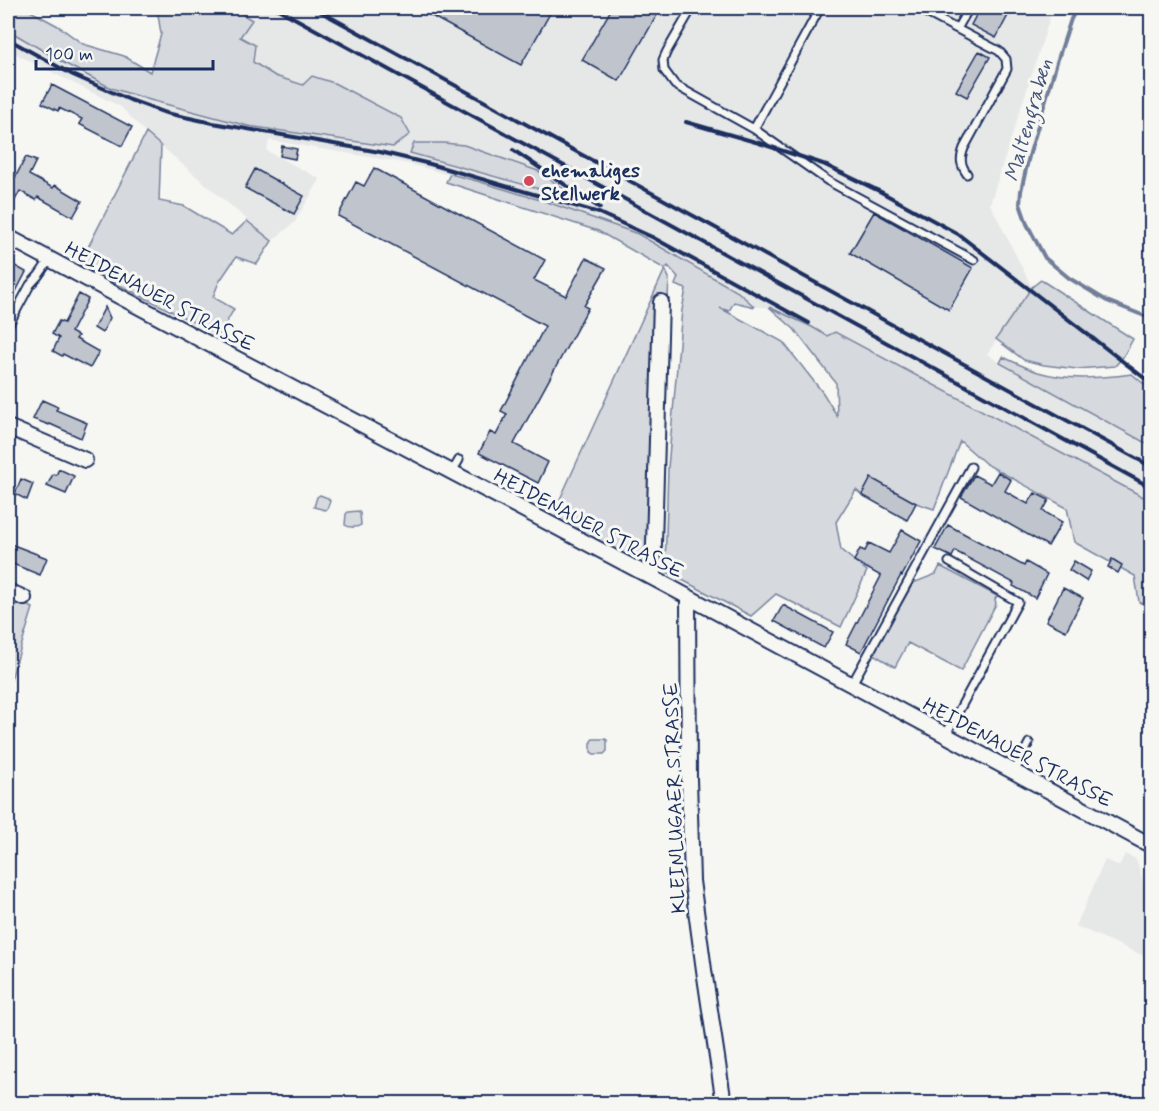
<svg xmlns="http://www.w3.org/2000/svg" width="1159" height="1111" font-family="Mynerve,sans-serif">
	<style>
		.built { fill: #e6e7e7 }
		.green { fill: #d6d9dd; stroke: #78849e; stroke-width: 1.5 }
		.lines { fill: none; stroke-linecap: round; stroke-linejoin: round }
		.stream { stroke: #717e99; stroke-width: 4 }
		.building { fill: #c0c4cd; stroke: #1b2f5e; stroke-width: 1.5 }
		.lane-casing { stroke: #1b2f5e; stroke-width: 11 }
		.street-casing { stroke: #1b2f5e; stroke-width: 18 }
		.lane { stroke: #f6f6f2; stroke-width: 7 }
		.street { stroke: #f6f6f2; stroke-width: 14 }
		.rail { stroke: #1b2f5e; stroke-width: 4 }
		.poi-dot { fill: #d1495b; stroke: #f6f6f2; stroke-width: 2 }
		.labels { text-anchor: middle; stroke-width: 6; stroke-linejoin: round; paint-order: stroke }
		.poi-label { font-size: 20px; font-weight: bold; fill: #1b2f5e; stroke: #f6f6f2; text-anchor: start }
		.street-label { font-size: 20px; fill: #1b2f5e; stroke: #f6f6f2 }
		.water-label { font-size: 21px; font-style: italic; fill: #46567b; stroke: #f6f6f2 }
	</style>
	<rect width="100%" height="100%" fill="#f6f6f2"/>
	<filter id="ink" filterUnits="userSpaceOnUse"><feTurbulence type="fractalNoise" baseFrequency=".0167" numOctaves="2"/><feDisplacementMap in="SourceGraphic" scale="12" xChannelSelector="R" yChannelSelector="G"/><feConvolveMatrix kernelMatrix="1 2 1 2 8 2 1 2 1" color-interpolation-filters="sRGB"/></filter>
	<g filter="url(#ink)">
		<!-- built -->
		<path class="built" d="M232,8H1053L990,204L1032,287L987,354L1000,363L1151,446V501L835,332L827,336L812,327L769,307H755L709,274L638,234L550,203L410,164L269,140L267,151L320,179L294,223L272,241L146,133L121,107L8,50V30L64,63L111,88L150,100L248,126L393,147L303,85L275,76L253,62L255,45L240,37L252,20Z
			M1125,854L1136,859L1151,904L1152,952L1149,958L1076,926L1105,860L1119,866Z"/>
		<!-- green -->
		<path class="green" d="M8,8H25L58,26L83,44L124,56L150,72L161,34L157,8H232L252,20L240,37L255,45L253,62L275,76L303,85L312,76L334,83L401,118L410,134L393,147L248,126L150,100L111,88L64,63L8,30Z
			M146,133L161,146L159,201L184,206L232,235L247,221L272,241L257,264L236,257L219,282L213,297L234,309L219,335L79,265Z
			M414,143H444L464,145L538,171L579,200L410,153Z
			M450,174L477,181L550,203L638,234L738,292L755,307L734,302L729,311L720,308L783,342L823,393L837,416L836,383L794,329L769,307L812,327L827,336L835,332L1151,501V608L1139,602L1135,576L1074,542L1067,508L986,464L960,441L934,509L916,503L871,479L862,495L856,490L836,522L841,550L867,571L841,627L776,594L751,616L665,571L668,468L682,310L686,289L675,285L678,277L668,266L665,269L669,278L668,298L657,302L647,563L637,564L557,518L555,510L665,269L598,231L446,182Z
			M1041,280L1133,339L1123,357L1115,366L1077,369L1044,365L1024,360L996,339L1032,287Z
			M1003,357C1014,362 1026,368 1038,372C1068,381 1101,378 1132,374L1151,390V446L1000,363Z
			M320,495L328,498L330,501L327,509L325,510L314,507L317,497Z
			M358,511L360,513L361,525C357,528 349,528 345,525L346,514L348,512Z
			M940,566L997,596L995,599L996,604L961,671L908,643L895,667L873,654L913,583L936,574Z
			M8,597L33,608L8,689Z
			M593,739H605L607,740V751L604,754H594L591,752V741Z"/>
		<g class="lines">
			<!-- stream -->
			<path class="stream" d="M1077,8L1071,19L1057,62L1029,156L1021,191L1020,204L1027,224L1045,258L1069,278L1107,301L1152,319"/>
		</g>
		<!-- building -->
		<path class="building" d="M417,8H553L521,65Z
			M612,8H661L619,81L582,60Z
			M980,8H1012L996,38L971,25Z
			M979,51L990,57L967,97L956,91Z
			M52,85L132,127L122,146L79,124L82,119L59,108L58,111L42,103Z
			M282,146L297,149L295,159L280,156Z
			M26,157L36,161L29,175L53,188L55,185L82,201L73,217L38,197L36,200L20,191L14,202L8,199V191Z
			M374,168L545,260L534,280L566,296L586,258L606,268L584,306L588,308L514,444L548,462L538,483L479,453L490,432L496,435L507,414L501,411L545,326L338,216L356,182L364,186Z
			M255,169L304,196L294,214L245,188Z
			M874,212L973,268L949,310L850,253Z
			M8,262L26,272L8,307Z
			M79,294L88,299L71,332L78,336L76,339L99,352L90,368L63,354L62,356L53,351L59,338L52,334L59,321L64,323Z
			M105,307L110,318L102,333L94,328Z
			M42,400L58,407L56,410L87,423L81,438L50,424L49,425L33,419Z
			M59,469L74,476L66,494L47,486L53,474L56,475Z
			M998,472L1011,480L1005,491L1028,504L1035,493L1049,500L1043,511L1062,522L1048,546L961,497L974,475L991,484Z
			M871,478L916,503L907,520L862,495Z
			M21,479L33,484L27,500L15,494Z
			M948,525L1024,566L1026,562L1047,574L1035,598L1013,586L1014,583L955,551L952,557L935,549Z
			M902,530L921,541L902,576L901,575L861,652L846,644L881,576L854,561L860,549L865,551L869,543L889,553Z
			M8,543L47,558L40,575L8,562Z
			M1112,559L1122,565L1118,573L1108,567Z
			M1074,561L1091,571L1086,581L1069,570Z
			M1063,588L1083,598L1066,631L1046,621Z
			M783,605L833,632L824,648L774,621Z"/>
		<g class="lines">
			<defs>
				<path id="lane" d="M692,8L667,51L663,60L664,70L675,85L754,129L828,181L974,260
					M917,8L999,51L1006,59L1007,69L964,148C960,159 960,164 967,174
					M957,29L969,8
					M754,129L820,8
					M8,326L30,285L39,275L50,259
					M452,472L459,460
					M852,684L971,467
					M945,736L1018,602L949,562
					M1014,772L1029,743"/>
				<path id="street" d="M8,237L222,351L653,578L1152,846
					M8,427L85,460
					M653,578L661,302
					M8,591L24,598
					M688,598L689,779L692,881L704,970L724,1104"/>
			</defs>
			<!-- lane casing -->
			<use href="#lane" class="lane-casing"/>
			<!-- street casing -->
			<use href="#street" class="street-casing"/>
			<!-- lane -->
			<use href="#lane" class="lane"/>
			<!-- street -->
			<use href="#street" class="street"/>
			<!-- rail -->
			<path class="rail" d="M276,8L1152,488
				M314,8L1152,467
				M8,39L73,75L130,100L166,113L213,123L380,152L430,164L599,213L652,237L809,323
				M686,122L759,143L823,164L881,192L958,234L1152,384
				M513,150L600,208"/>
		</g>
	</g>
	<!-- markers -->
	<circle class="poi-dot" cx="529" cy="181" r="6"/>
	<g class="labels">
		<!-- poi labels -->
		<g class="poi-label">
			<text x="541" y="177">ehemaliges<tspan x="541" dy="23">Stellwerk</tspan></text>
		</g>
		<!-- street labels -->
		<g class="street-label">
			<text transform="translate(160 296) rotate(28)" y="7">HEIDENAUER STRASSE</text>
			<text transform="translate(589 523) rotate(28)" y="7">HEIDENAUER STRASSE</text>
			<text transform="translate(1018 752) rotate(28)" y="7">HEIDENAUER STRASSE</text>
			<text transform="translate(674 798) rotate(-92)" y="7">KLEINLUGAER STRASSE</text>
		</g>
		<!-- water labels -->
		<g class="water-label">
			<text transform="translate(1028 120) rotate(-74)" y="7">Maltengraben</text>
		</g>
	</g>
	<!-- margin -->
	<rect width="1159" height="1111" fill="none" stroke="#f6f6f2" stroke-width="30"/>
	<rect x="15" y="15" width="1129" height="1081" fill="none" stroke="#1b2f5e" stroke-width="2" filter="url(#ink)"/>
	<!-- scale -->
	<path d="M36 60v9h177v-9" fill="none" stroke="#1b2f5e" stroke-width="3"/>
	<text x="45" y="60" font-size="18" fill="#1b2f5e" stroke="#f6f6f2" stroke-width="4.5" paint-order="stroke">100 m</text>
</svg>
